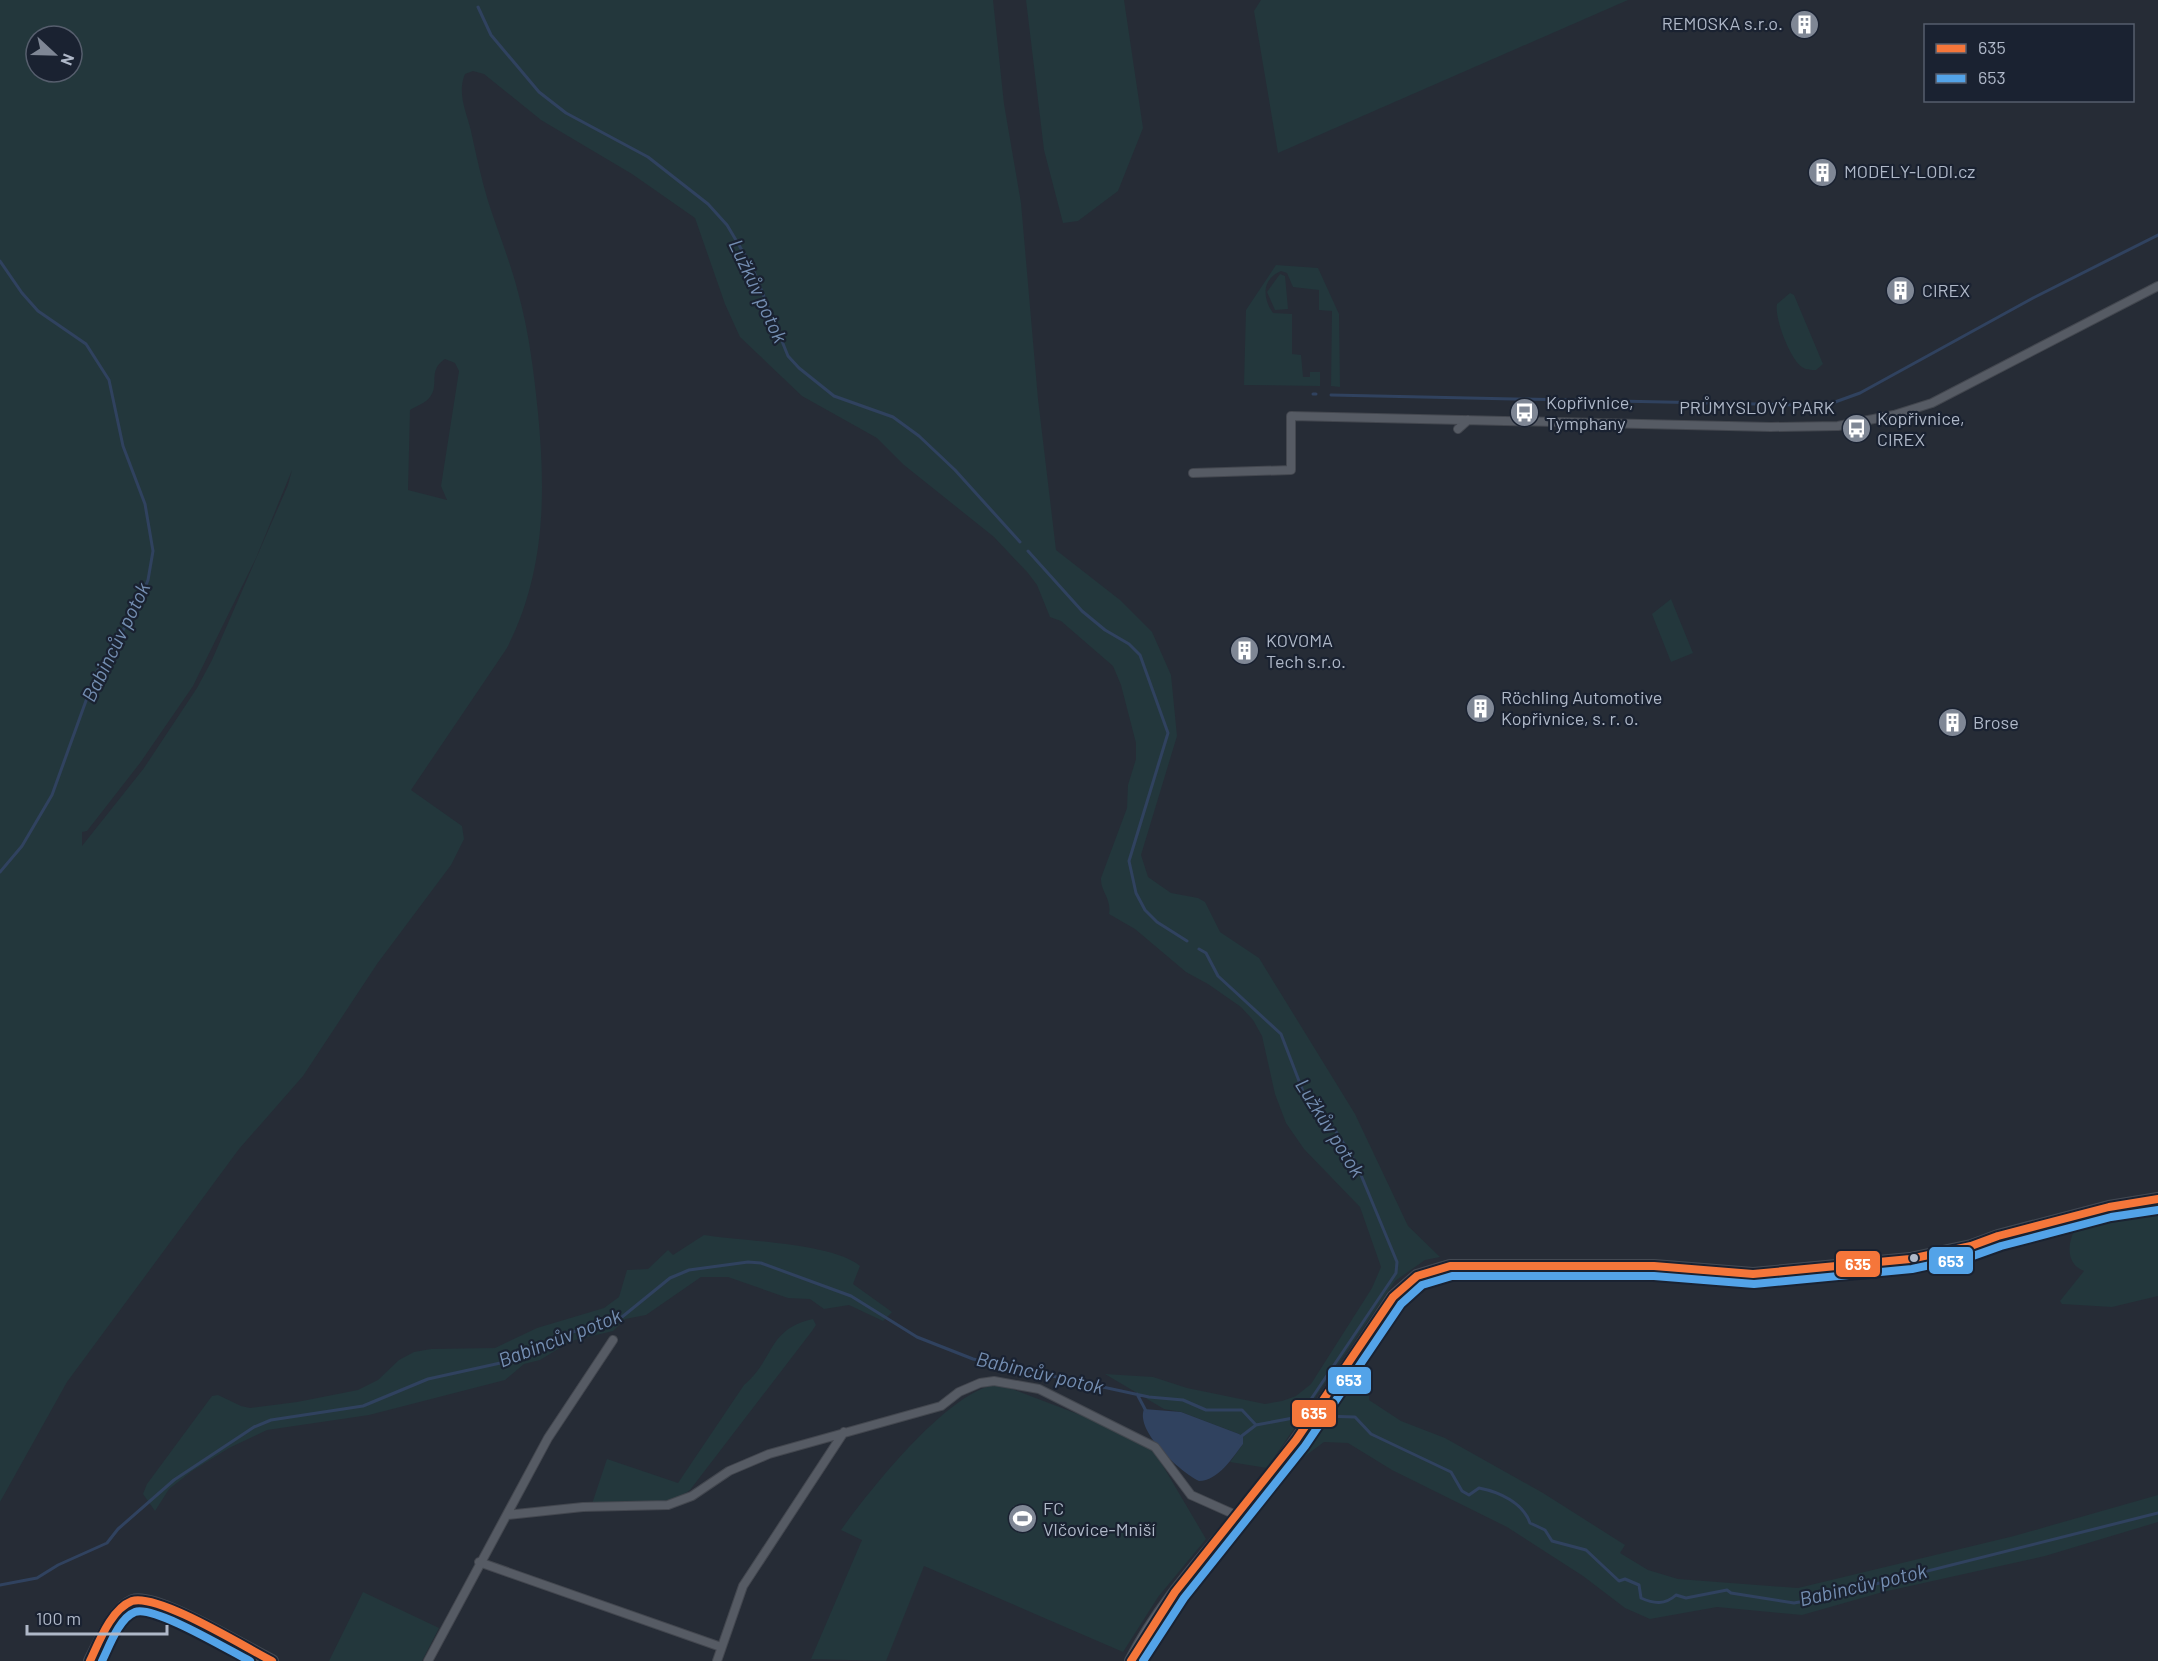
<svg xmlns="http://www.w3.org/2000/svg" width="2158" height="1661" font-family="Barlow,sans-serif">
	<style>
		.green { fill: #23373c; fill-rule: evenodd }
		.water { fill: #30425f }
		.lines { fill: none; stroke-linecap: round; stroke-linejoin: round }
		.stream { stroke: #30425f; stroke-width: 3 }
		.minor-casing { stroke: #43474f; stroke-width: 10 }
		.primary-casing { stroke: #434952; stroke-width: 14 }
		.minor { stroke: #565b64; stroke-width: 8 }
		.primary { stroke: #595d66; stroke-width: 12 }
		.bus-1-casing { stroke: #1a2231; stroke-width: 12 }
		.bus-2-casing { stroke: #1a2231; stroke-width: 12 }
		.bus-1 { stroke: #f5763a; stroke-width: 8 }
		.bus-2 { stroke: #53a3e8; stroke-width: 8 }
		.bus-dot { fill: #afb8c8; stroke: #1a2231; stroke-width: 2 }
		.labels { text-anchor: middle; stroke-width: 4.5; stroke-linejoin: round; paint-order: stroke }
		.poi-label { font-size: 18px; fill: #afb8c8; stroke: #1a2231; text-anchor: start }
		.street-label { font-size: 18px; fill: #afb8c8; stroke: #1a2231 }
		.water-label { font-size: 20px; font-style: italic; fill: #748eb2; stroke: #1a2231 }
		.line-badge { stroke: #1a2231; stroke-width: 2 }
		.badge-label { font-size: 16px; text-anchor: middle; font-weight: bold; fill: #fff }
	</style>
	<rect width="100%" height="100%" fill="#262c36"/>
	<!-- green -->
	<path class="green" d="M0,0H993L1004,104L1021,203L1038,399L1056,550L1120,600L1152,632L1171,675L1177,736L1141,855L1148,877L1171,893L1198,898L1205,902L1220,932L1259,958L1355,1114L1408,1226L1440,1257L1425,1260L1395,1281L1267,1468L1230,1462L1243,1444L1239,1434L1181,1412L1164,1409L1105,1374L1153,1377L1187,1388L1265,1404L1282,1401L1296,1396L1311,1384L1372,1288L1381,1267L1360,1207L1304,1149L1286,1123L1275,1094L1262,1036L1253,1020L1241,1007L1208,984L1186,972L1135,929L1109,914C1112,899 1100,891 1101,878L1127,808L1128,785L1136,759V743L1121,685L1113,666L1061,621L1050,617L1037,585L1028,573L994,537L904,465L877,438L802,396L740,337L725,304L695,218L632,174L541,120L484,74L473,71L465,74C457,93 466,111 471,131C476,154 481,178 488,201C498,232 510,261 518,292C529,332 534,372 538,413C546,495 545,573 507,648L411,790L462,826L464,839L451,865L377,964L303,1076L239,1149L67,1382L0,1502ZM36,36H72V72H36ZM445,359L455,363L459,371L441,486L447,500L408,490L410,410C416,406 426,403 430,397C440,384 427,371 445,359ZM292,470L288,485L212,660L197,688L144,768L82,846V832L87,831L140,763L193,686L256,558Z
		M1026,0H1124L1143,128L1118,191L1078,221L1063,223L1044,150Z
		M1261,0H1628L1278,153L1254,11Z
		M1276,265L1318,268L1339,314L1340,387L1331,386L1332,311L1319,310V290L1293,287L1287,273L1281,271C1262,279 1262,298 1273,313L1292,314V354L1301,355L1303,377H1310V372H1320V386L1244,385L1246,310Z
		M1280,274L1285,276L1288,309L1275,310L1267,292Z
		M1790,293L1794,295L1823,364L1816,370C1811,370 1806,370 1802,367C1790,359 1774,317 1777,304Z
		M1671,599L1693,653L1671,662L1652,614Z
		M2138,1211L2158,1215V1296L2112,1307L2062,1304L2060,1301L2084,1271C2065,1264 2067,1241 2077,1226Z
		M704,1235C741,1241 833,1243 860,1266L853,1284L892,1312L883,1321L849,1305L824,1309L810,1299L788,1298L728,1277H701L646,1315L625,1319L613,1331L571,1341L540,1360L524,1364L505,1380L369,1415L267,1430L229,1448L192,1471L169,1489L155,1511L143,1494L147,1484L212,1396L218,1395L241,1406L250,1408L297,1402L358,1390L378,1380L399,1360L414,1352L431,1349L495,1348L537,1328L604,1308L619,1297L627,1270L648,1269L668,1250L673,1255Z
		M813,1319L816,1325L812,1331L690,1490C665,1509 622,1503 592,1504L607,1459L678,1483L744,1385C775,1359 767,1329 813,1319Z
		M1357,1372L1359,1392L1369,1391V1400L1401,1421L1445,1438L1543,1493L1625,1545L1620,1553L1648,1570L1678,1579L1798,1588L2014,1536L2158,1495V1522L2045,1556L1883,1592L1802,1615L1717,1607L1650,1619L1625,1608L1583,1576L1507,1527L1392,1470L1348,1443L1324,1442L1297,1462Z
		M999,1384L1096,1421L1153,1449L1206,1539L1158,1597L1123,1652L924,1566L886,1661L811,1659L862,1540L841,1530C870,1490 949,1389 999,1384Z
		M363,1592L439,1628L422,1661H329Z"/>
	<!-- water -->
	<path class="water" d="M1144,1409L1181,1412L1239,1434L1243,1437V1444C1233,1457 1218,1481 1199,1481C1181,1472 1135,1432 1144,1409Z"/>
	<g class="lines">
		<!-- stream -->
		<path class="stream" d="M478,7L491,35L539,92L566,113L648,157L708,204L727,225L752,267L788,356L799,368L834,396L893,417L919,436L955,470L1020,542
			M0,261L22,293L38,311L86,344L109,380L123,446L145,504L153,551L148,580L137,608L96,673L52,795L22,846L0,872
			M1313,394H1316
			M1331,395L1800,405
			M1816,405L1824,406L1860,393L2033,298L2158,235
			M1028,551L1082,611L1105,630L1129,644L1140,655L1168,733L1129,861L1136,893L1145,910L1157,922L1187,941
			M1199,949L1206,953L1218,976L1281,1034L1304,1094L1335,1130L1356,1163L1397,1262L1396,1273L1299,1417
			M1137,1394L1146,1411
			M1322,1416L1355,1417L1371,1434L1451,1472L1462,1491L1469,1495L1479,1488C1500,1492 1523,1503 1530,1523L1545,1530L1552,1541L1586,1550L1619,1581L1625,1579L1639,1585L1641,1598C1654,1604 1665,1605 1676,1595L1686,1598L1727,1590L1731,1593L1794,1603L1816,1599L2158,1513
			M1239,1438L1256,1425
			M0,1585L37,1578L58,1565L107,1543L118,1529L174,1480L254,1427L271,1420L363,1406L428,1379L505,1362L566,1334L622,1317L670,1278L689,1270L748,1262L761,1263L851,1296L917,1337L973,1359L1149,1397L1183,1400L1206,1410H1242L1256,1425L1309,1415"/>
		<defs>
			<path id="minor" d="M1458,429L1468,420
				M1193,473L1291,470V416L1771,427L1838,426L1894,415L1932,403L2158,286
				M507,1515L583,1507L668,1505L692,1496L729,1471L769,1454L941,1406L959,1392L980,1383L994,1381L1039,1389L1155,1447L1191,1495L1238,1516
				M479,1562L721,1647
				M428,1661L548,1438L613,1340
				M717,1661L743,1586L844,1432"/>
			<path id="primary" d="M90,1661C100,1642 112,1610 133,1601C154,1592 247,1649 272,1661
				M1131,1661C1164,1595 1218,1543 1262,1486C1309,1425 1351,1361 1393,1297L1417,1276L1450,1266H1654L1753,1274L1910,1259L1971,1246L1998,1236L2109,1207L2158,1199"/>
		</defs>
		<!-- minor casing -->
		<use href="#minor" class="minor-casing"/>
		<!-- primary casing -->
		<use href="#primary" class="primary-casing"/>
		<!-- minor -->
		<use href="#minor" class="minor"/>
		<!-- primary -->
		<use href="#primary" class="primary"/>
		<defs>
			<path id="bus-1" d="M90,1661C99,1642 111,1609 132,1601C158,1593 246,1648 272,1661
				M1131,1661L1175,1592L1296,1440L1393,1297L1417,1276L1450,1266H1654L1753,1274L1910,1259L1971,1246L1998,1236L2109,1207L2158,1199"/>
			<path id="bus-2" d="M102,1661C109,1647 119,1618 135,1612C154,1605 230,1651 250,1661
				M1143,1661L1184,1598L1305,1446L1401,1304L1422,1285L1452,1276H1654L1754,1284L1912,1269L1973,1256L2001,1246L2111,1217L2158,1210"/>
		</defs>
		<!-- bus-1 casing -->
		<use href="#bus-1" class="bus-1-casing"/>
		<!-- bus-2 casing -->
		<use href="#bus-2" class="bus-2-casing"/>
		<!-- bus-1 -->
		<use href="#bus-1" class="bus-1"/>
		<!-- bus-2 -->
		<use href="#bus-2" class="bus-2"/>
	</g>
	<!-- icons -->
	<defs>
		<symbol id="building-disc" viewBox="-11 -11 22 22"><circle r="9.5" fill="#7f8795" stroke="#1a2231"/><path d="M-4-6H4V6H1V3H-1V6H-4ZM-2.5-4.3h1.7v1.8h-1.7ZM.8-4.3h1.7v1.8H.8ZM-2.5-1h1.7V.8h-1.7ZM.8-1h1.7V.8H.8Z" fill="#fff"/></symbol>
		<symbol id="bus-disc" viewBox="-11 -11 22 22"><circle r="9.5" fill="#7f8795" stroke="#1a2231"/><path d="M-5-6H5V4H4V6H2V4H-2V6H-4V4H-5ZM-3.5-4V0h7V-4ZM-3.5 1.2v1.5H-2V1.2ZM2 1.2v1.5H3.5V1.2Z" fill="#fff"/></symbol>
		<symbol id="stadium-disc" viewBox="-11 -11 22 22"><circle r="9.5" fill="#7f8795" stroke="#1a2231"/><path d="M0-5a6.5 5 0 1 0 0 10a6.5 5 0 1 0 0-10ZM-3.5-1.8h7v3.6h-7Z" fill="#fff"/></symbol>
	</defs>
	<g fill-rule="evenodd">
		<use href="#building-disc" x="1788" y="8" width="33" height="33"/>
		<use href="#building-disc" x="1806" y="156" width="33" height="33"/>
		<use href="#building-disc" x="1884" y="274" width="33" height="33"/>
		<use href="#bus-disc" x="1508" y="396" width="33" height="33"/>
		<use href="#bus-disc" x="1840" y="412" width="33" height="33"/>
		<use href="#building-disc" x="1228" y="634" width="33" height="33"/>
		<use href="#building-disc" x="1464" y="692" width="33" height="33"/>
		<use href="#building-disc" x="1936" y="706" width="33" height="33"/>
		<use href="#stadium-disc" x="1006" y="1502" width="33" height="33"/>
	</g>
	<!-- markers -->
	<circle class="bus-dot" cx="1914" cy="1258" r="5"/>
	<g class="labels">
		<!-- poi labels -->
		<g class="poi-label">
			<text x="1783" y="30" text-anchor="end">REMOSKA s.r.o.</text>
			<text x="1844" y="178">MODELY-LODI.cz</text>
			<text x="1922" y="297">CIREX</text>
			<text x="1546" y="409">Kopřivnice,<tspan x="1546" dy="21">Tymphany</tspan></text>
			<text x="1877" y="425">Kopřivnice,<tspan x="1877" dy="21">CIREX</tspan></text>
			<text x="1266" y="647">KOVOMA<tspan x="1266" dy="21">Tech s.r.o.</tspan></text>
			<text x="1501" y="704">Röchling Automotive<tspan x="1501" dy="21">Kopřivnice, s. r. o.</tspan></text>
			<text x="1973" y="729">Brose</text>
			<text x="1043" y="1515">FC<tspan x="1043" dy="21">Vlčovice-Mniší</tspan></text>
		</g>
		<!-- street labels -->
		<g class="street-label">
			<text x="1757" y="414">PRŮMYSLOVÝ PARK</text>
		</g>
		<!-- water labels -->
		<g class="water-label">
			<text transform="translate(758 291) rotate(65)" y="7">Lužkův potok</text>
			<text transform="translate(116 642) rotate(-64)" y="7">Babincův potok</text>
			<text transform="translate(1330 1128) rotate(58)" y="7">Lužkův potok</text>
			<text transform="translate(560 1338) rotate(-21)" y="7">Babincův potok</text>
			<text transform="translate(1040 1373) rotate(13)" y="7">Babincův potok</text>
			<text transform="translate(1863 1585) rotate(-13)" y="7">Babincův potok</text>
		</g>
	</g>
	<g class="line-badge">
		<rect x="1928" y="1246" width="46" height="29" rx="6" fill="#53a3e8"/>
		<rect x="1835" y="1250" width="46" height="28" rx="6" fill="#f5763a"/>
		<rect x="1327" y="1366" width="45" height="29" rx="6" fill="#53a3e8"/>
		<rect x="1291" y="1399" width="46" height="29" rx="6" fill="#f5763a"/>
	</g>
	<g class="badge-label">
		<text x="1951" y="1267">653</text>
		<text x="1858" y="1270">635</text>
		<text x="1349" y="1386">653</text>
		<text x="1314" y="1419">635</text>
	</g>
	<!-- legend -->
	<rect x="1924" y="24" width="210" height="78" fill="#1a2231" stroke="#565e6d" stroke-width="1.5"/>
	<rect x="1936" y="44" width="30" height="9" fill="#f5763a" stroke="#565e6d" stroke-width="1.5"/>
	<text x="1978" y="54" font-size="18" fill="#afb8c8">635</text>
	<rect x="1936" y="74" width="30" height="9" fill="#53a3e8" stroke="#565e6d" stroke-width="1.5"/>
	<text x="1978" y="84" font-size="18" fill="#afb8c8">653</text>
	<!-- north arrow -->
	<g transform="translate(54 54) rotate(112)"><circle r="28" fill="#1a2231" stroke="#565e6d" stroke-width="1.5"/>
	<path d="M0-4.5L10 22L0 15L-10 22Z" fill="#7f8795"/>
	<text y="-9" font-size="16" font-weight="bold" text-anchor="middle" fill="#afb8c8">N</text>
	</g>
	<!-- scale -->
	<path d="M27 1625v9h140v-9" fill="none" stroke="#afb8c8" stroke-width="3"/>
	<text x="36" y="1625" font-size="18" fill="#afb8c8" stroke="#1a2231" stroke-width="4.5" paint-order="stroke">100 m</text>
</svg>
